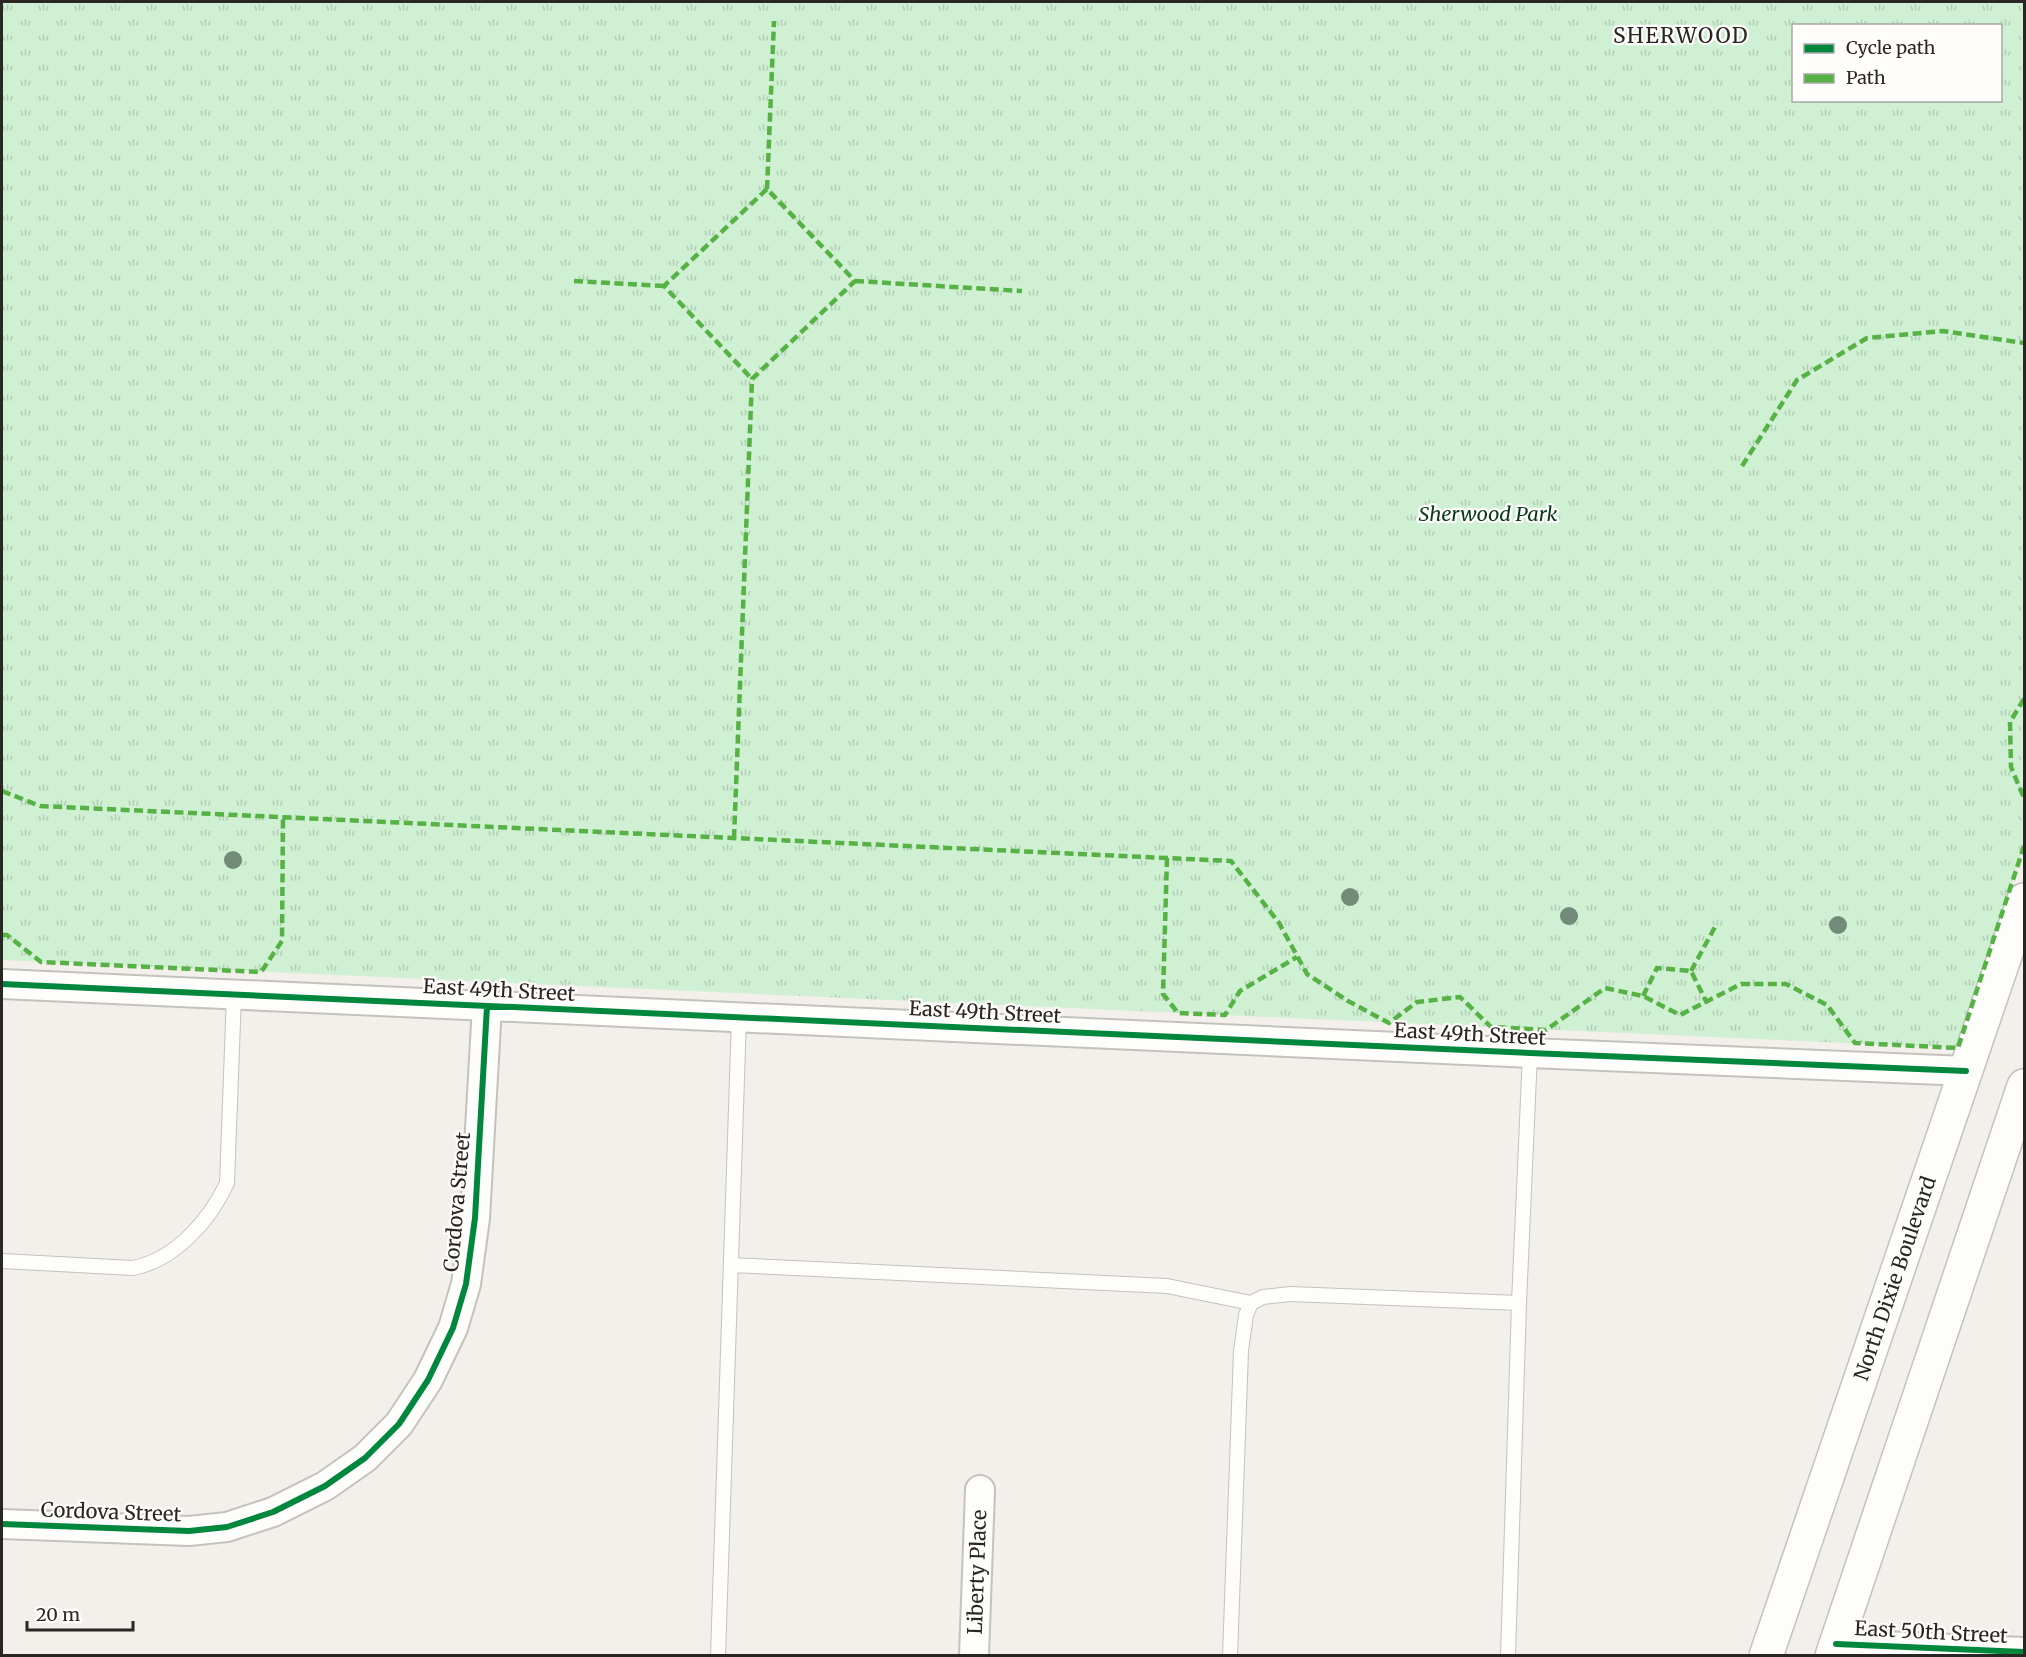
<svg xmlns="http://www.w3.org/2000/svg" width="2026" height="1657" font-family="Merriweather,serif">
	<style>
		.park { fill: url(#park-tufts); fill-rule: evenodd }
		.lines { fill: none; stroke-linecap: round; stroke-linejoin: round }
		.lane-casing { stroke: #c5c1bd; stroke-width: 16 }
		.street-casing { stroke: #c5c1bd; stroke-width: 32 }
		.secondary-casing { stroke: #c5c1bd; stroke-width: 36 }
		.lane { stroke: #fdfdfc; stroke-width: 14 }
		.street { stroke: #fdfdfc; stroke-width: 28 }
		.secondary { stroke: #fdfdfc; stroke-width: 33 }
		.quiet { stroke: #56b245; stroke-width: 4.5; stroke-dasharray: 9 4.5; stroke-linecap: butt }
		.cycleway-casing { stroke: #fffefc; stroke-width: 10 }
		.cycleway { stroke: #00873e; stroke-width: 6 }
		.tree { fill: #718b78 }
		.labels { text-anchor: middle; stroke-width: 4.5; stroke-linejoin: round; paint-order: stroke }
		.park-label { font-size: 20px; font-style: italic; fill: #063a1a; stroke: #fffefc }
		.street-label { font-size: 20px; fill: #292623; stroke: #fffefc }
		.neighbourhood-label { font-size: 21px; letter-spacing: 1.5px; fill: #292623; stroke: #fffefc }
	</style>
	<defs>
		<pattern id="park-tufts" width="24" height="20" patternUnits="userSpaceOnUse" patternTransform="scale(1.5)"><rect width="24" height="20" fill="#cff0d3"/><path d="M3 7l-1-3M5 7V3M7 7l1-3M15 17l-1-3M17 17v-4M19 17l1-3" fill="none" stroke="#b2ceb5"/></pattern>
	</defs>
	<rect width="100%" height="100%" fill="#f3efea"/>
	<!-- park -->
	<path class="park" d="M2,2H2024V846L1958,1048L2,960ZM1794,26H2000V100H1794Z"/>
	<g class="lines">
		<defs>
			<path id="lane" d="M2,1261L133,1268C175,1260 210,1220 227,1183L234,995
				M731,1265L1167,1286L1251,1303
				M718,1656L739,1017
				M1230,1656L1241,1351L1246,1315L1251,1303L1263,1297L1290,1294L1519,1303
				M1508,1656L1519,1303L1530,1053"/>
			<g id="street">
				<path d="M2,984L1530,1053L1966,1071"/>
				<path d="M2,1524L189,1531L227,1527L273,1512L325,1486L365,1458L399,1424L428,1380L453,1328L466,1284L475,1218L487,1006"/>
				<path d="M1836,1644L2024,1652"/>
				<path id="s1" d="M974,1656L980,1490"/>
			</g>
			<g id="secondary">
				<path id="s2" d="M1766,1656L2024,900"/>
				<path d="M1832,1656L2024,1086"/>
			</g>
		</defs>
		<!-- lane casing -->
		<use href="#lane" class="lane-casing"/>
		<!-- street casing -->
		<use href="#street" class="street-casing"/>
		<!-- secondary casing -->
		<use href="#secondary" class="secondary-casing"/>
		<!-- lane -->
		<use href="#lane" class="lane"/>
		<!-- street -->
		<use href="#street" class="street"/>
		<!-- secondary -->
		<use href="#secondary" class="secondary"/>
		<!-- quiet -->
		<path class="quiet" d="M767,189L774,21
			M574,281L664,286
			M855,281L1022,291
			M1742,466L1797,380L1867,338L1943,331L2024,343
			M2024,699L2010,722L2011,767L2024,798
			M2,791L40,806L1231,861L1279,923L1307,974L1348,1001L1389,1023L1417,1002L1460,997L1491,1027L1546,1030L1605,988L1643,996L1680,1015L1741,984H1786L1827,1005L1855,1043L1958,1048L2024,846
			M734,838L752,379L855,281L767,189L664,286L752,379
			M1167,858L1163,994L1178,1013L1225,1015L1240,991L1297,957
			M2,935H7L41,962L261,972L282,941L283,817
			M1691,971L1715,927
			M1643,996L1657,968L1691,971L1707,1003"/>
		<defs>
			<path id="cycleway" d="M2,984L1530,1053L1966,1071
				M2,1524L189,1531L227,1527L273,1512L325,1486L365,1458L399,1424L428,1380L453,1328L466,1284L475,1218L487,1006
				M1836,1644L2024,1652"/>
		</defs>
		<!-- cycleway casing -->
		<use href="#cycleway" class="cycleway-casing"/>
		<!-- cycleway -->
		<use href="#cycleway" class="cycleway"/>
	</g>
	<!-- trees -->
	<g class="tree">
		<circle cx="233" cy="860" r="9"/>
		<circle cx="1350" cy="897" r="9"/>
		<circle cx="1569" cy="916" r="9"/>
		<circle cx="1838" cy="925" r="9"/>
	</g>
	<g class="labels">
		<!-- park labels -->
		<g class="park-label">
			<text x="1488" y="521">Sherwood Park</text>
		</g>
		<!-- street labels -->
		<g class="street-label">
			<text transform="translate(499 990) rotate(3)" y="7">East 49th Street</text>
			<text transform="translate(985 1012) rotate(3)" y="7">East 49th Street</text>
			<text transform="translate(1470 1034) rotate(3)" y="7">East 49th Street</text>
			<text transform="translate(457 1202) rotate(-85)" y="7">Cordova Street</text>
			<text dy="7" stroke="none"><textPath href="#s2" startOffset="399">North Dixie Boulevard</textPath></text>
			<text transform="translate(111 1512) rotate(2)" y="7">Cordova Street</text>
			<text dy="7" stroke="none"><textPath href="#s1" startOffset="84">Liberty Place</textPath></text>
			<text transform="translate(1931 1632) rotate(3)" y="7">East 50th Street</text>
		</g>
		<!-- neighbourhood labels -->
		<g class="neighbourhood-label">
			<text x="1681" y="43">SHERWOOD</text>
		</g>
	</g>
	<!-- border -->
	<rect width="2026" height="1657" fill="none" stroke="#292623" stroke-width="6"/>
	<!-- legend -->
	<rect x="1792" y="24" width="210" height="78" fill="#fffefc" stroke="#a9a8a5" stroke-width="1.5"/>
	<rect x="1804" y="44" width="30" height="9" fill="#00873e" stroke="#a9a8a5" stroke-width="1.5"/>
	<text x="1846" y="54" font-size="18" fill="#292623">Cycle path</text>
	<rect x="1804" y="74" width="30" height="9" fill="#56b245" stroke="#a9a8a5" stroke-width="1.5"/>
	<text x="1846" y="84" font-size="18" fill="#292623">Path</text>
	<!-- scale -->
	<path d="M27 1621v9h106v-9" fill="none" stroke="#292623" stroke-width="3"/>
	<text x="36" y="1621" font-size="18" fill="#292623" stroke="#fffefc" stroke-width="4.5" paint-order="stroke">20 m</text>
</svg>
